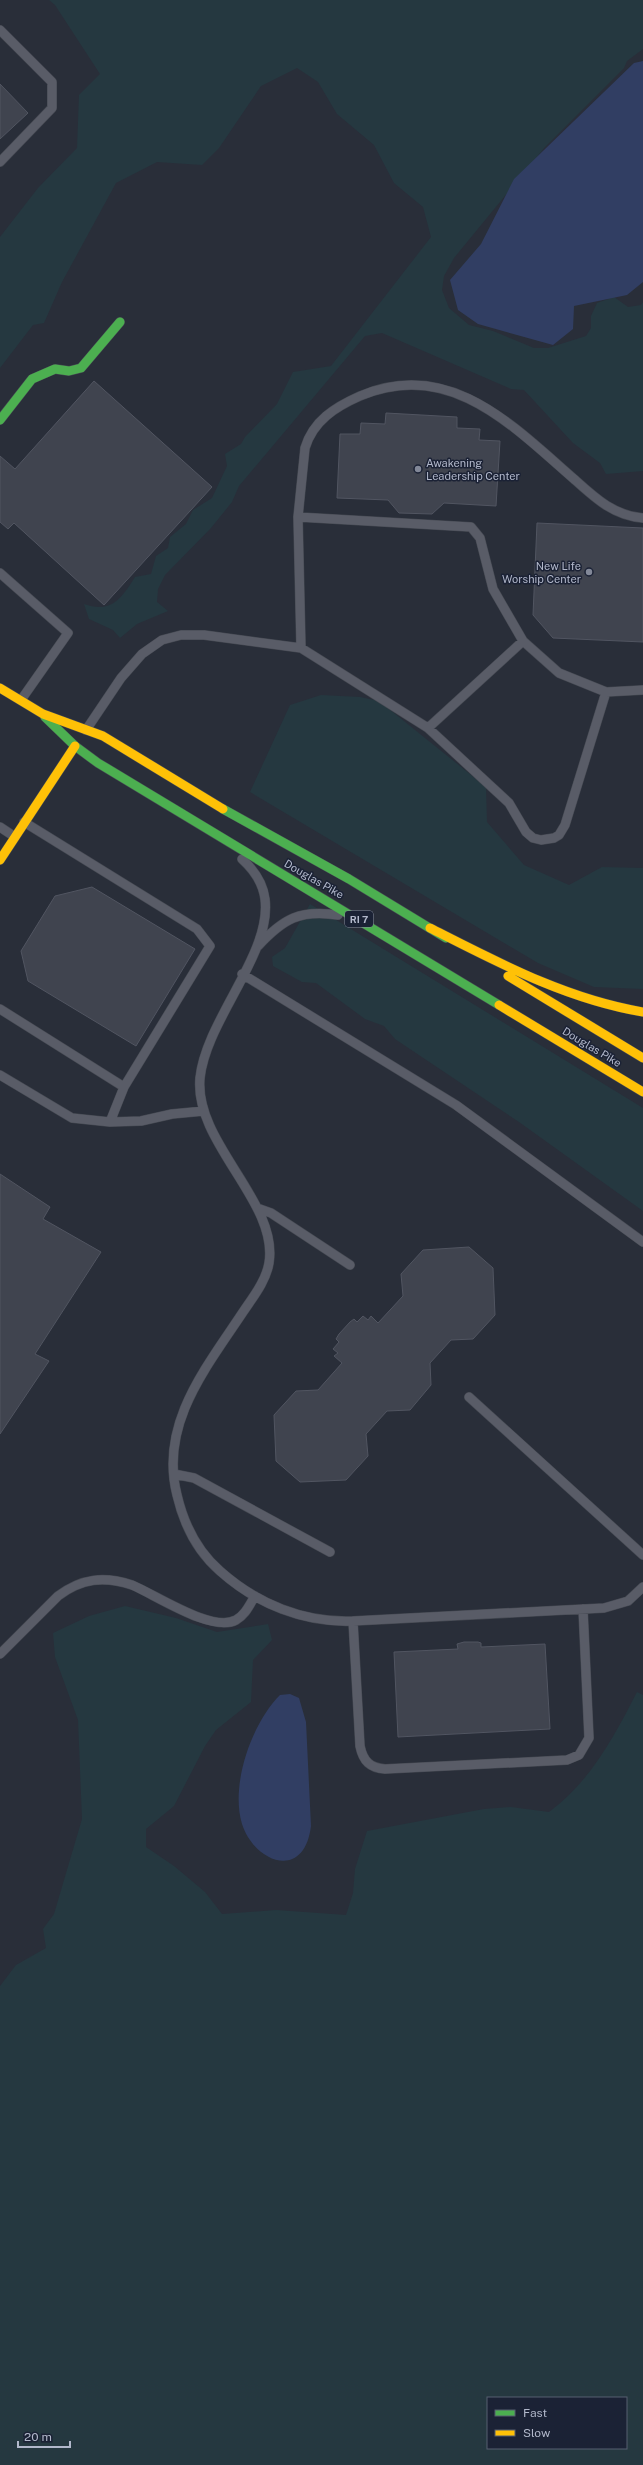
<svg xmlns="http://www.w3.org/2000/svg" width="643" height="2465" font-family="'Public Sans',sans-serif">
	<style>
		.green { fill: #253840; fill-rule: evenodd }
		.water { fill: #313e63 }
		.building { fill: #40444f; stroke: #515561 }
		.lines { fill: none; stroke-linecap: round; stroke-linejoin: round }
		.lane-casing { stroke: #454952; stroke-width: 10 }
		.fast-casing { stroke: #454952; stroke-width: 10 }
		.slow-casing { stroke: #454952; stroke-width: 10 }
		.lane { stroke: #595c67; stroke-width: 9 }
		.fast { stroke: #4caf50; stroke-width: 9 }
		.slow { stroke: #ffc107; stroke-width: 9 }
		.poi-dot { fill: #828898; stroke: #1b2235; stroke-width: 1.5 }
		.labels { text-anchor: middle; stroke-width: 3; stroke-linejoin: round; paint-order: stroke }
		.shield { fill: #1b2235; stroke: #858b9e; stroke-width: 1 }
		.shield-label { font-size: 10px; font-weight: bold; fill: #b2b8cb }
		.poi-label { font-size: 11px; fill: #b2b8cb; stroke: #1b2235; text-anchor: start }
		.street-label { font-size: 11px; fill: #b2b8cb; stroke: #1b2235 }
	</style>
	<rect width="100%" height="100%" fill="#292e39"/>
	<!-- green -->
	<path class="green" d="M49,0H643V49L627,61L624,68L545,147L454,258L444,276L442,290L449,308L469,325L493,331L534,348H548L586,336L591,328V316L597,303L614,297L628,307L641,305L643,302V471L606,474L600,463L573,443L524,390L511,389L382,333L365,336L239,486L232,502L211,528L165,575L158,589L157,602L168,611L137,624L120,638L113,630L89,619L84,604C111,614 122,598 135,577L151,574L156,556L168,548L170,537L186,524L193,510L212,498L227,466L225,454L241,444L245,437L277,404L293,372L331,366L431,237L423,207L394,183L374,145L337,114L318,82L297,68L261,86L219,148L202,165L157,162L116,183L62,282L44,323L33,325L0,368V237L38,188L77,148L79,95L100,74L55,5Z
		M321,695L360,697L379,701L486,787L487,822L524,865L569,885L602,867L643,868V989L594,987L538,963L250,792L290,705Z
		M310,904L643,1108V1211L519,1122L395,1039L384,1026L365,1019L316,983L302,982L273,966L272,957L285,948Z
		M125,1606L176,1618L217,1632L268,1624L272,1640L253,1660L251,1702L216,1730L205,1746L174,1806L146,1829V1847L174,1866L205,1892L222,1914L276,1910L346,1915L353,1893L355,1869L367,1831L484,1809L511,1807L549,1812C590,1782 614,1737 637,1692L643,1695V2465H0V1986L16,1965L46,1948L43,1929L54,1914L82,1819L78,1720L55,1657L53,1633L89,1616ZM488,2398H626V2448H488Z"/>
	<!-- water -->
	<path class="water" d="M643,61V282L627,295L574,306L573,329L553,345L478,324L458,310L450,280L481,244L514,179L634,63Z
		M290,1694L299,1698L306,1722L311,1826C304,1882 254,1862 242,1824C230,1784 252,1723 280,1695Z"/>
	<!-- building -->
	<path class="building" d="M0,84L28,113L0,139Z
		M94,381L212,487L104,605L14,523L8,529L0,522V456L15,469Z
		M386,413L457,417V428L480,429L479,440L500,441L496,506L444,503L432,514L399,513L388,500L337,498L340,434H360L361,423L385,424Z
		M537,523L643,528V642L553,638L533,615Z
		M92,887L195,949L136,1046L28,981L21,951L55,896Z
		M0,1174L50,1207L43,1219L101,1252L35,1354L49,1361L0,1434Z
		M469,1247L493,1268L495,1315L473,1339L451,1340L430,1363L431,1385L410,1410L387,1411L366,1434L368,1456L346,1480L300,1482L276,1461L274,1415L296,1391L318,1390L342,1363L334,1356L338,1353L333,1349L339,1342L336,1339L339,1334L350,1322L354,1319L357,1322L363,1316L368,1320L371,1316L378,1323L403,1296L401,1274L423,1250Z
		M464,1642H478L481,1643V1647L545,1644L550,1729L398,1737L394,1652L458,1649L457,1644Z"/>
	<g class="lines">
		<defs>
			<path id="lane" d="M0,30L52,82V108L0,162
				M298,517L471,527L480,538L493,589L523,641L559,673L606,692
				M0,573L68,633L21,700
				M301,648L298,517L305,448C313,421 335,407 360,396C449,358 512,425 574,479C595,498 614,516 643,518
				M428,728L523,641
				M86,730L121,678L142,654L162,640L181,635H204L301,648L428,728L509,803L526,832L533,838L541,840L554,838L559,835L565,825L606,692L643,690
				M24,822L197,929L210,946L124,1087L110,1122
				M0,827L15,837
				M242,859C253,869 263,883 265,899C272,954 206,1020 200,1078C194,1143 279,1202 269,1263C266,1281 253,1297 243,1312C206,1368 159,1424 177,1495C184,1525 197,1551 220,1571C257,1604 304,1623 353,1621L604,1608L628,1601L643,1587
				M258,946C283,919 300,909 338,915
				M242,974L456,1105L643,1242
				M0,1009L124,1087
				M0,1075L72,1118L110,1122L141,1121L172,1114L204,1111
				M257,1208L271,1213L350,1265
				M469,1397L643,1555
				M174,1474L194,1478L330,1552
				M353,1621L360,1746C363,1761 370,1768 385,1769L567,1760L579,1755L589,1738L583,1609
				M0,1654L58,1596C82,1578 104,1576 132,1585C156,1595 212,1633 236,1620C245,1615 249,1606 255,1596"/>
			<path id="fast" d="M0,420L32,379L55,369L69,371L81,368L120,322
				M45,717L75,746L98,763L499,1005
				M223,809L349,879L446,938"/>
			<path id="slow" d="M0,688L43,714L103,736L223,809
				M0,860L75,746
				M430,928C499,963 566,999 643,1012
				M508,976L643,1058
				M499,1005L643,1092"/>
		</defs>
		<!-- lane casing -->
		<use href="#lane" class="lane-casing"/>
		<!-- fast casing -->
		<use href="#fast" class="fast-casing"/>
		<!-- slow casing -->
		<use href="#slow" class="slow-casing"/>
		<!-- lane -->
		<use href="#lane" class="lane"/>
		<!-- fast -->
		<use href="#fast" class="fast"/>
		<!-- slow -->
		<use href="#slow" class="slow"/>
	</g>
	<!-- markers -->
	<g class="poi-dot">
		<circle cx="418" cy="469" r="4"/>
		<circle cx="589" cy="572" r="4"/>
	</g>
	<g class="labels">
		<!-- shield labels -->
		<rect class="shield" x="345" y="911" width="28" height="16" rx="3"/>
		<g class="shield-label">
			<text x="359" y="923">RI 7</text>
		</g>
		<!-- poi labels -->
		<g class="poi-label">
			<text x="426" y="467">Awakening<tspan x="426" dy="13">Leadership Center</tspan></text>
			<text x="581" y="570" text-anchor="end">New Life<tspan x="581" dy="13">Worship Center</tspan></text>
		</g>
		<!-- street labels -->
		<g class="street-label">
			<text transform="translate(314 879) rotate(30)" y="4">Douglas Pike</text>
			<text transform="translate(592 1047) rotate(31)" y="4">Douglas Pike</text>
		</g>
	</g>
	<!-- legend -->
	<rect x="487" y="2397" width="140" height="52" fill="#1b2235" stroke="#575e71"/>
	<rect x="495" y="2410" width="20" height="6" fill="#4caf50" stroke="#575e71"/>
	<text x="523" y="2417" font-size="12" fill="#b2b8cb">Fast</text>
	<rect x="495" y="2430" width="20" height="6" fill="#ffc107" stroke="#575e71"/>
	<text x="523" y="2437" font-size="12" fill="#b2b8cb">Slow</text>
	<!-- scale -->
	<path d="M18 2441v6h52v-6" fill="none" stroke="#b2b8cb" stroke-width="2"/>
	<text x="24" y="2441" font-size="12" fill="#b2b8cb" stroke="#1b2235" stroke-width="3" paint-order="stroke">20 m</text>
</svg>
